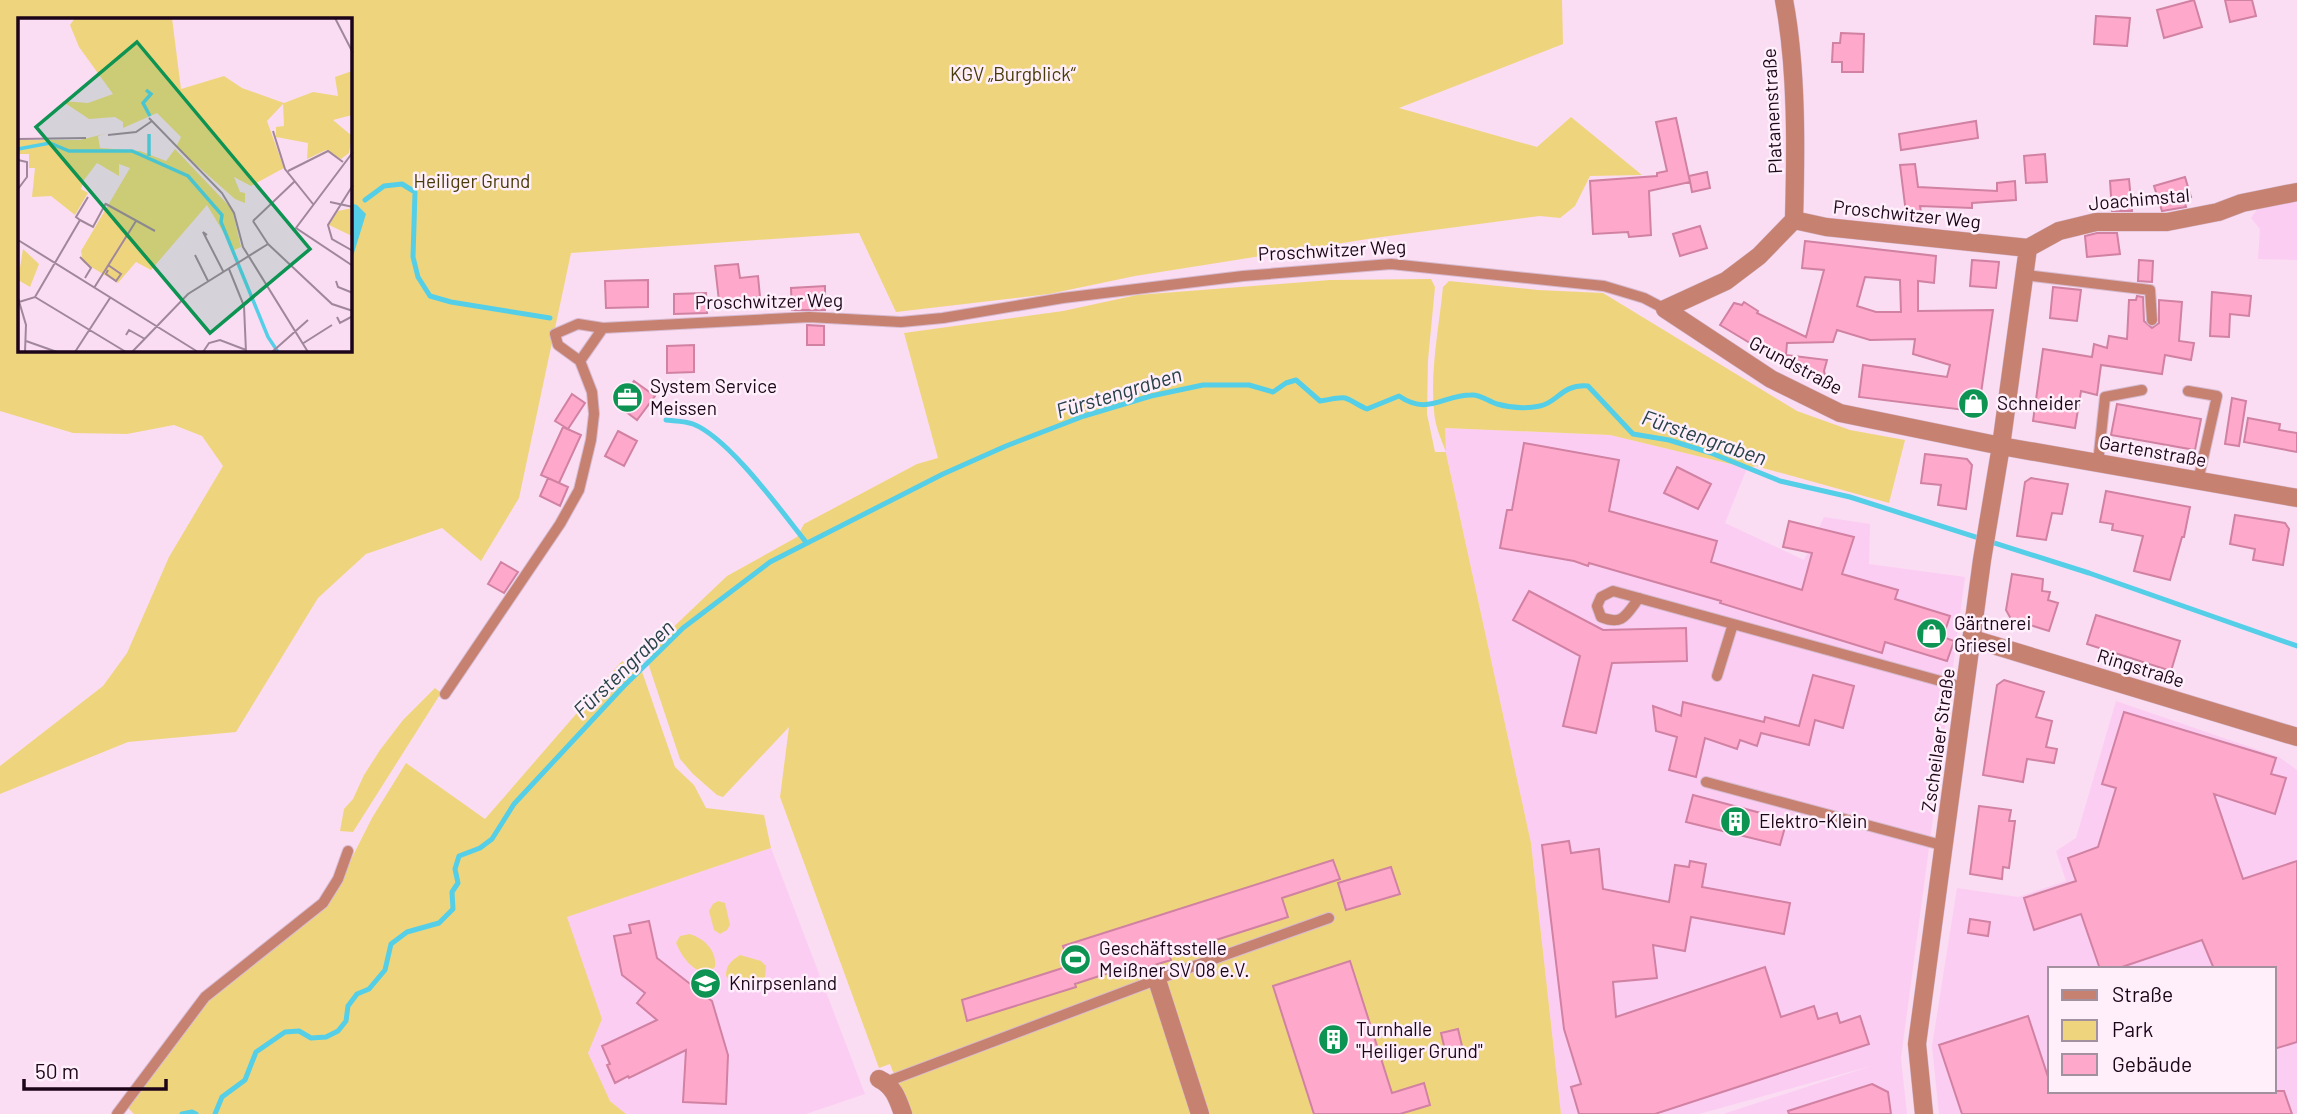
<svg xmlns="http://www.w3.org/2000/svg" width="2297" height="1114" font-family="Barlow,sans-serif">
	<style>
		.built { fill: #fccdf2; fill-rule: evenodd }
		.green { fill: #eed57d; fill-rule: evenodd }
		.water { fill: #55cee7 }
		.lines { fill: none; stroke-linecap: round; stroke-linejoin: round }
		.stream { stroke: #55cee7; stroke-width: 5 }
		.building { fill: #fea9cb; stroke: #d181a2; stroke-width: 2; fill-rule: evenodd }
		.lane-casing { stroke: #d6bad0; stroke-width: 12 }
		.street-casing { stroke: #d6bad0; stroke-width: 19 }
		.lane { stroke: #c68170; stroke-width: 10 }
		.street { stroke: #c68170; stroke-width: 18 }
		.labels { text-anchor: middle; stroke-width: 5; stroke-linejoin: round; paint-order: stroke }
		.park-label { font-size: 19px; fill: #483b07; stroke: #feeffb }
		.street-label { font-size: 19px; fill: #1c0518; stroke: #feeffb }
		.poi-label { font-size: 19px; fill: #1c0518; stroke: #feeffb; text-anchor: start }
		.water-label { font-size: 21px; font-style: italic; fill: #264147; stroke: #feeffb }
		.inset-river { fill: none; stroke: #55cee7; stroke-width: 3.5 }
		.inset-road { fill: none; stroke: #a1879b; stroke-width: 2 }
		.view { fill: #0d9352; fill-opacity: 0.15; stroke: #0d9352; stroke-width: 3.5 }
		.inset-edge { fill: none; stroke: #1c0518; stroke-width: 3.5 }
	</style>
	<rect width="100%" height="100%" fill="#faddf3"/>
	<!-- built -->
	<path class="built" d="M2297,200V260L2258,259L2260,229L2251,218L2260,205Z
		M1444,428L1610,435L1747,468L1725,523L1804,560L1824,517L1870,524L1869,564L1965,577L1901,1058L1907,1114H1723L1871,1066L1699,1114H1561L1531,843L1446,453Z
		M2116,701L2279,757L2297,770V1114H1939L1932,1046L1957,888L2018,897L2066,881L2056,851L2076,838ZM2050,969H2274V1091H2050Z
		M771,848L865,1094L806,1114H626L610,1101L587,1053L602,1019L566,917Z"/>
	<!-- green -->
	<path class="green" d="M0,0H1562L1563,44L1399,108L1537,147L1571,117L1642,175L1590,176L1575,206L1560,218L1540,216L1374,238L1135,276L1049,294L896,312L859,233L571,253L519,498L481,561L442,528L366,554L318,598L236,732L128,742L0,794V766L103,686L127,653L169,557L223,466L202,436L174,425L127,434L73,433L0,411ZM19,19H350V350H19Z
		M1431,279L1435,287L1428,360L1427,414L1435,452H1446C1441,439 1435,426 1434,411C1430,371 1439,327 1443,287L1449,281L1538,290L1603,293L1797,411L1850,430L1905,440L1889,503L1756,466L1747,468L1610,435L1445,428L1446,453L1531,843L1561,1114H909L890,1064L879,1068L780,797L789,727L723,797L717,795L693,774L680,759L645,654L727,576L797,537L804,524L917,464L938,458L904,333L1063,311L1137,295L1330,280Z
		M638,660L675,767L694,785L706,808L764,815L771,848L567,917L602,1019L588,1053L610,1101L626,1114H134L127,1107L208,1001L327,907L372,818L406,763L485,819L622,661L630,668Z
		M435,688L441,693L353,832L340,831L344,809L353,799L364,775L380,750L403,720Z
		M718,901L725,903L730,925L727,930L720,934L714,930L709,911L713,904Z
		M690,934C705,939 717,951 715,967L707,973C692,971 682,957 676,943L680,936Z
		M740,955L761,961L766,966L765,978L755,987L733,983L726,976C726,965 731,961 740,955Z"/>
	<!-- water -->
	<path class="water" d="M350,203L357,205L366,214L353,256L350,258Z"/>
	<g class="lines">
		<!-- stream -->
		<path class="stream" d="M365,200L384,186L402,184L415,192L413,257L418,277L430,296L451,302L550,318
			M666,420C675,421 686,421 693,424C729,438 781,511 806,542
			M182,1114L192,1112L196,1114
			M215,1114L222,1097L245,1080L256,1052L285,1032L299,1031L311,1038L326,1037L338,1031L346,1021L348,1006L357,994L369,989L385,970L391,944L407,932L439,923L453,909L452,892L458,883L455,869L459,856L480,848L492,839L514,804L623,687L683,628L770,562L943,474L1006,446L1084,416L1151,396L1203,385H1249L1273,392L1286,383L1296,380L1320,401C1328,400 1338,397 1345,398C1352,400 1359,406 1367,409L1399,396C1428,416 1443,395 1471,395C1480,394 1488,401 1497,404C1511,408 1525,409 1540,406C1559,402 1561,384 1588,386L1633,434L1669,440L1711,453L1780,481L1850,497L2089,573L2297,646"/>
	</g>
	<!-- building -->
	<path class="building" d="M2194,0L2202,27L2164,38L2157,10Z
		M2225,0H2252L2256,16L2230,22Z
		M2096,16L2130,18L2127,46L2094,44Z
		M1841,33L1864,34L1863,72H1842V62H1832L1833,43H1840Z
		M1676,118L1690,182L1649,191L1651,235L1629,237L1628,232L1593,234L1590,181L1657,176V173L1667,171L1656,122Z
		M1976,121L1978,138L1901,150L1899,134Z
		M2045,154L2047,182L2026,183L2024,156Z
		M1915,164L1918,187L1997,191V183L2015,181L2016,200L1972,203V208L1920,206L1922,219L1907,221L1900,165Z
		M1707,172L1710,188L1692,192L1689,176Z
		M2185,177L2191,197L2184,199L2186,207L2162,211L2154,186Z
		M2129,179L2132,211H2112L2110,181Z
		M1700,226L1707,248L1680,256L1673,234Z
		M2097,233H2117L2120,254L2087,257L2085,236Z
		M1805,241L1936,256L1934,283L1918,281V311L1993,310L1979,407L1973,411L1859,397L1863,365L1947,377L1950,365L1913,354L1915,339L1870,340L1837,330L1833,342L1787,343L1786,355L1827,360L1824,371L1827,383L1767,356L1768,354L1720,325L1734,303L1742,305L1744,302L1758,311L1757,313L1806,337L1824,270L1802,268ZM1865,277L1900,280L1901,312H1876L1857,306Z
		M1972,260L1999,262L1996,288L1970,286Z
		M2139,260L2153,261L2152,282L2138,281Z
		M738,264L740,278L758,276L760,297L719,301L715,266Z
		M648,280V307L606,308L605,281Z
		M825,286V310H792L791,288Z
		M2053,287L2081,290L2077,321L2050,318Z
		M2212,292L2251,296L2249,316L2230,314L2229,337L2210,336Z
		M706,293L707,313L674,314V294Z
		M2137,296L2143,297L2144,321L2152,328L2159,323V300L2182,302L2179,341L2194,343L2191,360L2165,355L2162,374L2101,365L2097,395L2081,391L2075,428L2033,421L2043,349L2092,357L2094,344L2107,348L2109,336L2127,339L2129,300H2136Z
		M807,325L824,326V345H807Z
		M694,345V372L667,373V346Z
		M634,381L655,396L637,420L617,405Z
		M572,394L585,403L568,429L555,421Z
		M2232,398L2246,401L2239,446L2225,444Z
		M2117,404L2201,419L2195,450L2111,435Z
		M2248,418L2280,424L2279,430L2297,433V452L2244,442Z
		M563,427L581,435L559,483L541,475Z
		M618,431L637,441L624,466L605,456Z
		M1524,443L1619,460L1609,511L1717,541L1711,562L1802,590L1812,553L1783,547L1789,521L1854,537L1842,574L1898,590L1895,599L1950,616L1943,637L1954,641L1947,661L1885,642L1882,653L1720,603L1721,601L1589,563L1588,566L1574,561L1500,548L1507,510H1512Z
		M1925,454L1967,459L1972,465L1966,509L1938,505L1941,485L1921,483Z
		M1677,467L1711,484L1698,509L1664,493Z
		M548,478L568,487L560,506L540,496Z
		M2031,478L2068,484L2062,514L2052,513L2046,540L2017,536L2025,482Z
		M2106,491L2190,507L2184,537H2182L2170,580L2134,571L2143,536L2112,530L2113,524L2100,522Z
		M2235,515L2285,523L2289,529L2283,565L2253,560L2255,549L2230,544Z
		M501,562L518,572L504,593L488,584Z
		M2012,574L2043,579L2042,591L2050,592L2048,600L2058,603L2049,631L2011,619L2006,610Z
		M1529,591L1603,630L1686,628L1687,661L1612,663L1596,733L1563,726L1580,656L1513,620Z
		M2096,615L2180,641L2171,671L2087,644Z
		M1813,675L1854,686L1843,728L1815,720L1809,745L1761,733L1757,746L1740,740L1737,749L1705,738L1696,777L1669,770L1677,737L1656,731L1653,706L1681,716L1683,702L1764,722L1765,717L1799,726Z
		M2004,680L2044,692L2036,717L2052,721L2046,747L2057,749L2054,763L2027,759L2023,782L1983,775L1997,685Z
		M2124,712L2276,758L2271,774L2286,778L2275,814L2214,794L2243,879L2297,861V1042L2274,1049V969H2214L2202,940L2116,969H2100L2081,914L2034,930L2024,898L2076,881L2068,858L2098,847L2116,788L2102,784Z
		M1693,795L1787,820L1780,845L1686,822Z
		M1979,806L2011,810L2009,821H2015L2009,868L2003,867L2002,879L1970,874Z
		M1569,841L1571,853L1599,849L1603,889L1669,902L1675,865L1689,867L1690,861L1706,864L1702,887L1790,903L1784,934L1691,917L1685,951L1653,945L1657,978L1613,982L1616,1017L1765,967L1781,1017L1814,1006L1818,1019L1837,1013L1840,1023L1860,1016L1869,1044L1655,1114H1579L1571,1087L1581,1084L1564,1029L1542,845Z
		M1333,860L1340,879L1282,898L1288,917L1169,955L1171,960L1138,970L1136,964L1075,984L1076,987L967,1021L962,1000L1069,966L1063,946Z
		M1391,867L1400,894L1346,910L1338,883Z
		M1970,919L1990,922L1988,936L1968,933Z
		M649,921L657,958L712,1001L728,1055L726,1104L683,1102L686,1050L629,1078L628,1076L615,1083L607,1065L610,1064L602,1046L657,1020L637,1003L645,993L622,975L614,936L631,933L629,925Z
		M1350,961L1392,1093L1424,1083L1430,1105L1400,1114H1314L1273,986Z
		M2028,1016L2050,1083V1091H2284L2292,1114H1962L1939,1045Z
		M1458,1029L1462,1046L1445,1050L1441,1033Z
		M1872,1084L1888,1092L1891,1114H1789L1788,1111Z"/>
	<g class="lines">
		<defs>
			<path id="lane" d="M2025,275L2150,290L2152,320
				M580,361L558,345L555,334L578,324L603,328L809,317L901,322L943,318L1063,298L1243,276L1391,264L1604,286L1644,298L1665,309
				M580,361L603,328
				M2188,391L2217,396L2198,481
				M2098,463L2105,397L2142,390
				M1639,598C1626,615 1623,626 1601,617L1597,606L1601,597L1613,591C1731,623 1848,656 1966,688
				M1717,676L1733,624
				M445,694L560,524L579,490L591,440L594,414L592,392L580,361
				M1706,782L1945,846
				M886,1082L1169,975L1329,918
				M117,1114L205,997L323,903L338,879L348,851"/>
			<path id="street" d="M1784,0C1797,68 1796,150 1794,220
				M1794,220L1759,256L1726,281L1665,309L1771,379L1840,413L2001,446L2297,498
				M1794,220L1826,227L2028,248
				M2028,248L2059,231L2096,222H2167L2218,212L2242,203L2297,192
				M1973,639L2297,737
				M1157,980L1200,1114
				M879,1079C894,1086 898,1100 903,1114
				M1924,1114L1917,1044L1982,560L2001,446L2028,248"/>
		</defs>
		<!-- lane casing -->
		<use href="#lane" class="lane-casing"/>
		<!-- street casing -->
		<use href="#street" class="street-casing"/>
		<!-- lane -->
		<use href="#lane" class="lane"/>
		<!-- street -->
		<use href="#street" class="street"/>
	</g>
	<!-- icons -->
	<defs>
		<symbol id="office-disc" viewBox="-11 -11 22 22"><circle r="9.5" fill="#0d9352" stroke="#feeffb"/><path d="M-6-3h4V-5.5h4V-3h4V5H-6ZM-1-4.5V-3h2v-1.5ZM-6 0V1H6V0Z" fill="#fff"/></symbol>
		<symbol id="shop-disc" viewBox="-11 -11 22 22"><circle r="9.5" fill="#0d9352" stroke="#feeffb"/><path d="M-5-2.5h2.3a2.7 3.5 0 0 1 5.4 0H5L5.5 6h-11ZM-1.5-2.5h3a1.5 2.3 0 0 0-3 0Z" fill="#fff"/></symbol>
		<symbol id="building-disc" viewBox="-11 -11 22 22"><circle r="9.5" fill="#0d9352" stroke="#feeffb"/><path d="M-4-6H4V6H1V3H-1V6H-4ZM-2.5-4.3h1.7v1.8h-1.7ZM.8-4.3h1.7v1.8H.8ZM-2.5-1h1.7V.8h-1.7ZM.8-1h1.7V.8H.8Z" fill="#fff"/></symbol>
		<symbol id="stadium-disc" viewBox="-11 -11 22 22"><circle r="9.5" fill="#0d9352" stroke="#feeffb"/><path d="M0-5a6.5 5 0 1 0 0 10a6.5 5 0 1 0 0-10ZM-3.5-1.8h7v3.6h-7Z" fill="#fff"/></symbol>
		<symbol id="school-disc" viewBox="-11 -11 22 22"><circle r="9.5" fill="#0d9352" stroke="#feeffb"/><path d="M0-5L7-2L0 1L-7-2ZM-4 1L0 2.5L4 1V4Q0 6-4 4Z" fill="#fff"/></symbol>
	</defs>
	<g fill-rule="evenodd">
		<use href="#office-disc" x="610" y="380" width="35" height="35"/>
		<use href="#shop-disc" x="1956" y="386" width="35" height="35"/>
		<use href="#shop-disc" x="1914" y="616" width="35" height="35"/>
		<use href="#building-disc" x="1718" y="804" width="35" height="35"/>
		<use href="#stadium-disc" x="1058" y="942" width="35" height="35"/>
		<use href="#school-disc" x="688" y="966" width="35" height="35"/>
		<use href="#building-disc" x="1316" y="1022" width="35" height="35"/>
	</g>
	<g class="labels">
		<!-- park labels -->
		<g class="park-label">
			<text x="1013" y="81">KGV „Burgblick“</text>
			<text x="472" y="188">Heiliger Grund</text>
		</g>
		<!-- street labels -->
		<g class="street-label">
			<text transform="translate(1772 111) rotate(-93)" y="7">Platanenstraße</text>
			<text transform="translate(2139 199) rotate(-5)" y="7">Joachimstal</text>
			<text transform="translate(1907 214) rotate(6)" y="7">Proschwitzer Weg</text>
			<text transform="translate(1332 250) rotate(-3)" y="7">Proschwitzer Weg</text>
			<text transform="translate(769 301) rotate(-1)" y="7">Proschwitzer Weg</text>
			<text transform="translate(1796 365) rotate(28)" y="7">Grundstraße</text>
			<text transform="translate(2153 451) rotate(10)" y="7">Gartenstraße</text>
			<text transform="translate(2141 668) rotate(17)" y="7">Ringstraße</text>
			<text transform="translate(1938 740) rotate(-82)" y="7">Zscheilaer Straße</text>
		</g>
		<!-- poi labels -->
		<g class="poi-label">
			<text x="650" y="393">System Service<tspan x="650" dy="22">Meissen</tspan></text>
			<text x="1997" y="410">Schneider</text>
			<text x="1954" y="630">Gärtnerei<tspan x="1954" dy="22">Griesel</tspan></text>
			<text x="1759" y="828">Elektro-Klein</text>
			<text x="1099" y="955">Geschäftsstelle<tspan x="1099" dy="22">Meißner SV 08 e.V.</tspan></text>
			<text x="729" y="990">Knirpsenland</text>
			<text x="1356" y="1036">Turnhalle<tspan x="1356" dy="22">"Heiliger Grund"</tspan></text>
		</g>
		<!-- water labels -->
		<g class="water-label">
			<text transform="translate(1119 393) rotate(-17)" y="7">Fürstengraben</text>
			<text transform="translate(1704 438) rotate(19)" y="7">Fürstengraben</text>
			<text transform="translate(624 669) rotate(-44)" y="7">Fürstengraben</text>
		</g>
	</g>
	<!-- overview -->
	<g transform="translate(18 18)">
		<rect width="334" height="334" fill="#faddf3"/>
		<path d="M57,0H154L163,71L206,58L224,70L266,85L295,74L320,78L317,59L334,53V97L315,102L334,118L331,135L323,141L308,132L289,141L290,125L258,119V109L266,108L265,86L249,103L266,150L233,168L216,159L222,174L227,175V185L217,181L158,129L163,119L139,95L105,110V104L97,99L71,101L44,83L70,85L95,76L61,29L52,7ZM90,115L80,118L82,130L122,133L148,143L157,131L214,191L223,229L216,232L189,187L133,252L118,244L100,265L65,244L63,233L112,150L101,146V158L79,145L66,162L63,171L70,175L57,197L33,178L14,179L17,150H11V136H0V122H62ZM334,190V218L311,207L320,193ZM5,231L21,246L12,269L0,262Z" fill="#eed57d"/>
		<path class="inset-river" d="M128,72L133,76L125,85L132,98M0,131L32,125L51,133H114L170,158L204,197L203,204L250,319L260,334M131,138V116"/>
		<path class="inset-road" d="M317,0L335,35M131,100L204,175L216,195L225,229L290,334M255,113L267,151L295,186M90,117L118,114L134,103M0,121L68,120M335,134L278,210L335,248M0,142L9,144V159L0,171M270,153L310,133L325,144M335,167L310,207L314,221L335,233M312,184L335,189M88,186L137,213M62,202L75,209L88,185M62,202L58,199L70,179M235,203L277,163M235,203L250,226M189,217L185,214L205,253M0,222L180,334M250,226L314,286L335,293M177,237L190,263M62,239L73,250L67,260M211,251L226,288L228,334M90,252L88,256L98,263L103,256L90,247M318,263L320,269L335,275M76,270L118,203M17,279L62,202M0,280L8,307L7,334M1,284L17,279L108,334M319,299L322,305L335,298M108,317L111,312L127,321M8,323L39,334M284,326L314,307M57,334L92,280M114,334L170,276L250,226M185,334L191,325L202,322L228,332M254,334L290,302"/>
		<path class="view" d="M119,24L292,231L192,315L18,109Z"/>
		<rect width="334" height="334" class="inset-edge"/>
	</g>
	<!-- legend -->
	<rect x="2048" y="967" width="228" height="126" fill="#feeffb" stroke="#a491a0" stroke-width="2"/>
	<rect x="2062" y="990" width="35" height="10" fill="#c68170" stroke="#a491a0" stroke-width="2"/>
	<text x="2112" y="1002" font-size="21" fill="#1c0518">Straße</text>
	<rect x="2062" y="1020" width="35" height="21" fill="#eed57d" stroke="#a491a0" stroke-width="2"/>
	<text x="2112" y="1037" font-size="21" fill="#1c0518">Park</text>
	<rect x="2062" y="1054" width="35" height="21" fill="#fea9cb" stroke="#a491a0" stroke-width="2"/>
	<text x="2112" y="1072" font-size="21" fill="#1c0518">Gebäude</text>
	<!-- scale -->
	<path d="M24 1079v10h142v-10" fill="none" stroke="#1c0518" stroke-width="3.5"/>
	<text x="35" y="1079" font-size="21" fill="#1c0518" stroke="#feeffb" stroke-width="5" paint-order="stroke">50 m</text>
</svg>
